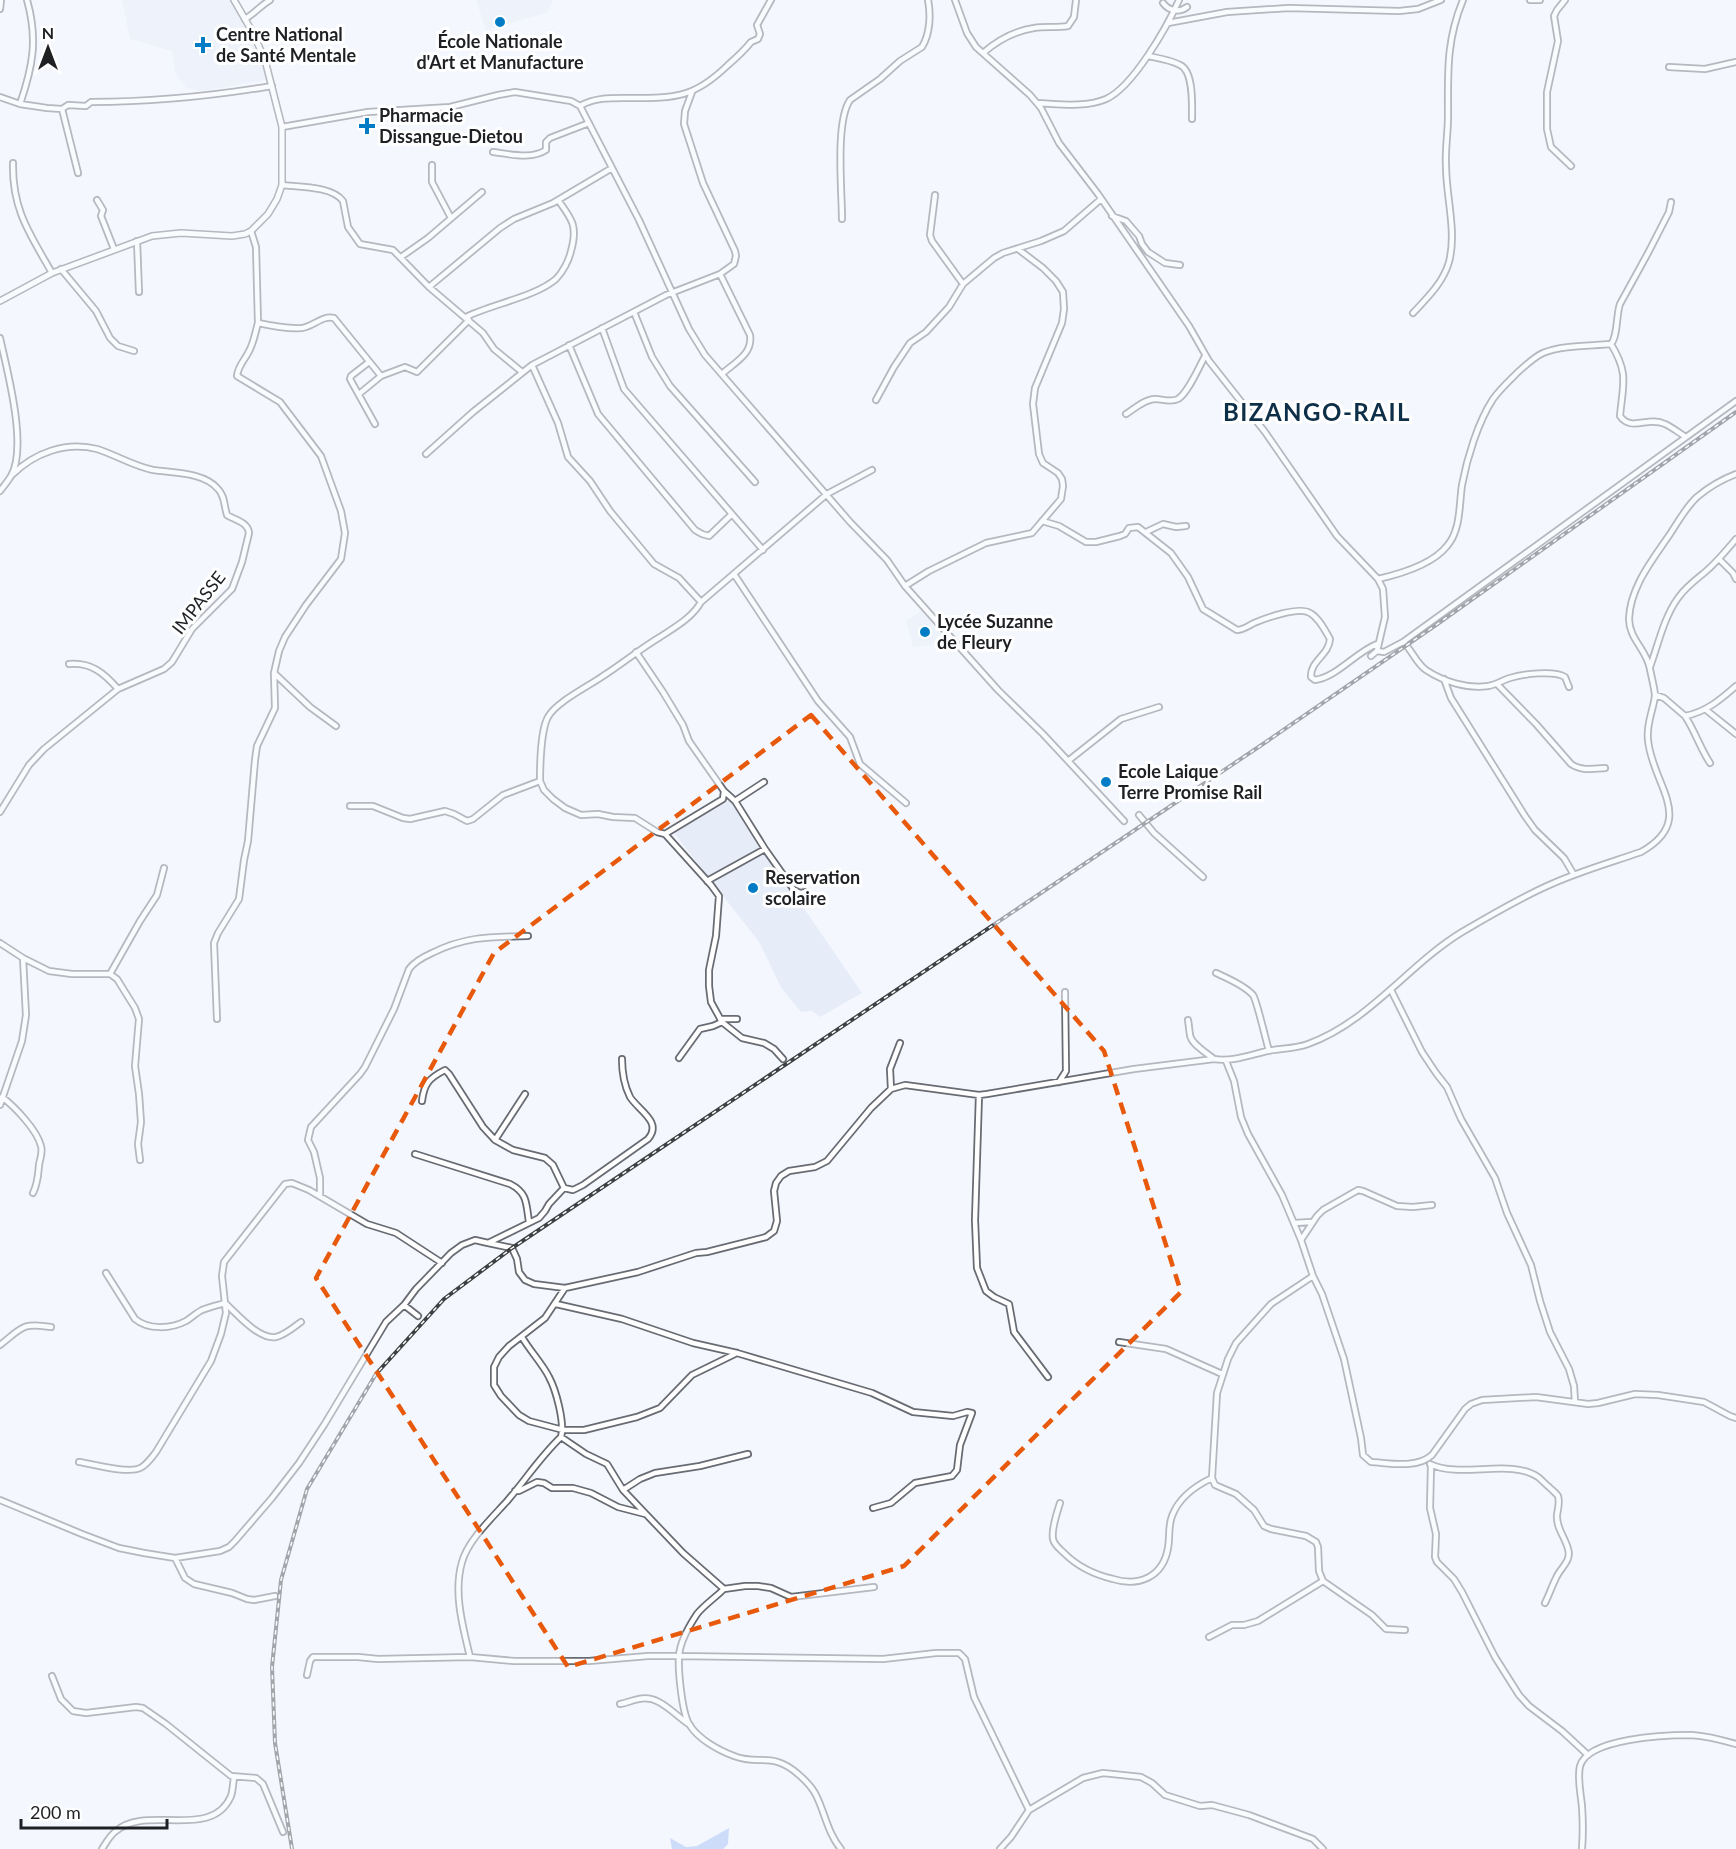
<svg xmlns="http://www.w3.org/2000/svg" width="1736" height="1849" font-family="Lato,sans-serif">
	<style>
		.built { fill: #e6edf9 }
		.water { fill: #9dbbf4 }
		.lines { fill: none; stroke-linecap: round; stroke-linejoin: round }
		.minor-casing { stroke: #686b72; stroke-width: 8 }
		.tertiary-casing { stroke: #686b72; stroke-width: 8 }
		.minor { stroke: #fff; stroke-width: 4.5 }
		.tertiary { stroke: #fff; stroke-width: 5 }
		.rail-casing { stroke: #3e4043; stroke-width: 4 }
		.rail { stroke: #fff; stroke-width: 1.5; stroke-dasharray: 4.5; stroke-linecap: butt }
		.marked { fill: none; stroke: #e8590c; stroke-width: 4.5; stroke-dasharray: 12 8; stroke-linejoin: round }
		.poi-dot { fill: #027dc5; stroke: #fff; stroke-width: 2 }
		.labels { text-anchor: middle; stroke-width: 6; stroke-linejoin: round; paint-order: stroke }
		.poi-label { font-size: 18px; font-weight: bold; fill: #1e2023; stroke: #fff; text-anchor: start }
		.street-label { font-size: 18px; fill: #1e2023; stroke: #fff }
		.district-label { font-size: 24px; font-weight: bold; letter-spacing: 1.5px; fill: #0e2f48; stroke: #fff }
	</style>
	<rect width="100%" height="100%" fill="#f4f8fe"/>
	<!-- built -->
	<path class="built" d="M122,0H230L260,54L266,80L202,91L186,88L175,73L172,51L130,39Z
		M476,0H552L553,1L547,13L486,30Z
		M921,611L943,635L932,645L913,647L906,621Z
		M730,800L862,993L820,1017L812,1011L801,1012L782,989L759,942L674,833Z"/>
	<!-- water -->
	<path class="water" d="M729,1828L728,1844L723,1849H672L670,1838L686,1847L697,1846Z"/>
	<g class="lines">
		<defs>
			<path id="minor" d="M955,0L967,33L976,47L1030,95L1041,108L1059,143L1098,194L1189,326L1209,361L1265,432L1337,536L1378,579L1383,589L1385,617L1377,651L1371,656
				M1530,0H1540
				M1565,0L1557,10L1554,16L1558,41L1547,92V129L1551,147L1571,166
				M1163,3C1169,11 1179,13 1187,7
				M0,9L1,0
				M245,19C254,14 260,6 270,0
				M1168,23L1227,12L1289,8L1399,11L1418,9L1441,0
				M983,53C998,40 1014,31 1034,28C1045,26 1056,28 1068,26L1074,17L1076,0
				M1148,56C1158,58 1171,60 1180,65C1194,71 1192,106 1192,119
				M1669,67L1705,69L1736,62
				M0,97L20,104L47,108L62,109L68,105L86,106L91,102C152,102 212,96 272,86
				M1037,103C1059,104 1085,108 1106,99C1133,87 1167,27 1179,0
				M20,104C33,66 38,39 27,0
				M580,106L639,220L689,329L705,355L850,522L887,560L905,586L938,623L998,690L1043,734L1124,821
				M580,106C595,97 613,98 630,98C676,98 694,98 728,65C736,58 744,51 751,42L758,39L760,34L757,25L771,0
				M62,109L78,173
				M282,127L368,112L450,107L498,95L515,92L571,101L580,106
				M493,152C510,154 531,160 546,150V142L550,138L589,123
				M13,163C12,210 30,234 52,273
				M432,165V182L451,218
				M282,185C299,187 332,186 343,201L348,227L360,244L393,250L429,287L483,333L494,349L522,372
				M935,195L930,235L932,241L963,284
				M97,200L103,210L101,216L114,249
				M1112,216L1126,221L1139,236L1142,244L1148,252L1165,263L1180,265
				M842,219C842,191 835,122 850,100L880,79L900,61L922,47C930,34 931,15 928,0
				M251,231L256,247L258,323C272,326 287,329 302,328C313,327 322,315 334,318L381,376L359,394
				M137,241L139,292
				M401,257L428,238L482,192
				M61,269L96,311L110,338L118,346L134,351
				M720,274L750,335C753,354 735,362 722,374
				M429,287L500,228L514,219L553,203L612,168
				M634,312L652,357L670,386L755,482
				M1413,313C1427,298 1443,283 1449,262C1457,231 1446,197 1446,166C1445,150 1448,133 1448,116C1448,73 1446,41 1463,0
				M466,317C492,304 535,297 556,279C563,272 569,260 571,251C578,226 572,219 558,200
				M602,328L624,389L763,550
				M0,338C7,370 28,447 11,476C8,481 4,486 0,491
				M1611,344C1629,374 1623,383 1620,416C1631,432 1648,416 1665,424C1672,427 1679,433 1686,437
				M569,345L598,414L695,530L702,534L709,536L732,514
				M369,362L351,376L350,379L375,424
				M532,365L558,423L568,457L590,481L610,511L654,564L679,578L701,602
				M381,376L405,367L417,372L469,320
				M876,400L894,367L910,343L926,332L949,307L963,284L994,258L1003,253L1041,241L1064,231L1101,199
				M1126,414C1134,409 1145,399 1155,399C1163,399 1170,403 1178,399C1188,393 1199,367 1205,356
				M426,454L473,412L532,365L666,295L720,274L734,264L736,256L735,251L703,183L684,124L685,111L692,92
				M1042,521L1059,526L1086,542H1096L1120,536L1125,534L1129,528L1138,527L1171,553L1188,577L1203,609L1237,630C1243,630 1248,626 1254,623C1266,618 1299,606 1310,613C1319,618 1325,630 1330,639C1329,655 1310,661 1311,677L1315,680C1337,677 1356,652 1377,644
				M1146,532L1163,524L1176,527L1186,526
				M1719,559L1733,573L1736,579
				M734,574L818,701L850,737L860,764L906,803
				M1378,579C1400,574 1432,565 1447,546C1461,530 1459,505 1462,485C1467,458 1478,422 1493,399C1500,389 1510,380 1518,372C1526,365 1534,357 1543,353C1562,345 1591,346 1611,344C1618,336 1616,315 1620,304L1648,253L1669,212L1671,202
				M905,586L929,571L986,543L1032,533L1061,499L1063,486L1062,479L1058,473L1043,463L1039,454L1033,404L1035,388L1062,323L1064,309L1063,292L1056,281L1043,268L1018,249
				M1403,642C1412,650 1416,663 1426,670C1444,682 1468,689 1488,686C1496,685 1503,680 1510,678C1523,674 1554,670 1565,677L1569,687
				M1377,651L1384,652L1403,642L1736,401
				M69,664C91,662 104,673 118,689
				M1650,667C1658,645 1664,617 1678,598C1685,588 1694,581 1704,573C1716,563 1726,551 1736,539
				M274,673L310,707L336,726
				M1444,679L1451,698L1525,816L1535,830L1564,858L1574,875
				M1497,684L1536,724L1571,764C1581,771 1593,769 1605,768
				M1655,695L1664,698L1685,716C1706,712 1720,700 1736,686
				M1705,709L1736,734
				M1685,716C1695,731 1700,748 1710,763
				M1068,761L1121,719L1159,707
				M540,781L544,790L553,799L565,808L581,815L598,814L613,817L635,818L657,832L665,834L723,799L724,791L689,741L683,725L663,692L636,652
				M724,791L735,801L764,782
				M735,801L765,849L794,890L800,893L806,892
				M350,806H373L403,818L410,819L445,811L454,814L467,821L473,819L503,795L540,781C540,766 541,729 548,717C556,702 589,686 603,676C622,664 640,649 660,637C675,627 692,618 701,602L827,494L872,470
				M0,812L29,765L44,749L118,689L164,669L172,662L192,629L232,589L242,562L249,533C248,522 235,520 227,515C224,506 225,496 218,489C204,472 173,473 153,470C133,466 116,455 97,449C66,441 34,453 12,475
				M1139,815L1154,833L1203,877
				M665,834L711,885L719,896L716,936L709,970V986L711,1002L722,1022
				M707,881L765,849
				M0,943L23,958L26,1015L22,1041L0,1105
				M23,958L49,971L72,974H110L117,979L135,1008L139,1019L135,1066L139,1094L141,1122L138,1144L140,1160
				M1216,973C1227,978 1244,985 1253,995C1257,1001 1266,1041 1269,1051
				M110,974L140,921L157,895L164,868
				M1391,990L1422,1052L1436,1073L1447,1087L1461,1119L1495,1178L1507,1213L1531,1265L1540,1301L1550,1332L1569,1369L1574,1386L1575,1402
				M217,1019L214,943L218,933L239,899L244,860L248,841L255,760L257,746L275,708L274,673L279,651L285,637L306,605L341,559L345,533L341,511L321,456L280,402L237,376C238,366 244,361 248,353C254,343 255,333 258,323
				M720,1019H737
				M1188,1020C1189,1026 1189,1029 1190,1035C1191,1044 1207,1053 1214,1059
				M679,1058L700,1029L713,1026L722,1022L742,1038L764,1043L774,1049L783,1059
				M1226,1061L1234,1081L1241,1117L1248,1134L1282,1195L1301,1240L1313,1276L1322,1294L1344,1359L1361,1438L1363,1455L1371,1462C1390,1463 1417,1469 1432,1455L1465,1409L1471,1404L1482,1400L1536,1397L1588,1404L1598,1403L1635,1394L1658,1395L1704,1402L1730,1416L1736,1418
				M1059,1082L1066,1071L1065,992
				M891,1089L890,1069L900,1043
				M979,1095L975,1220L977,1268L986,1291L994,1297L1009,1304L1014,1332L1048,1377
				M2,1097C15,1107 37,1130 41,1146C43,1153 40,1158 39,1165C38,1175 38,1183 33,1193
				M495,1140L525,1094
				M415,1154L510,1184C528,1193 526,1204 529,1222
				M564,1188L573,1190L583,1185L648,1139C663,1122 638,1110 630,1097C624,1085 622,1072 622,1059
				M320,1196V1178L314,1152L308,1140L311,1127L360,1074L365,1067L394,1009L409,969C415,961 423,957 432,953C466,936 491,937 528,936
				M1294,1223L1311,1222
				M1301,1240L1317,1216L1323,1210L1358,1190L1363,1191L1397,1206L1413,1207L1432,1205
				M488,1243L512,1248L517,1259L519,1272L525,1280L534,1284L565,1288L638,1272L696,1253L707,1252L766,1237L774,1231L777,1221L774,1191L776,1183L781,1176L789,1171L815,1167L827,1161L871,1108L891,1089L905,1085L979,1095L987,1094L1134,1069L1214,1059C1232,1062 1250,1055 1267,1051C1281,1048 1295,1049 1308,1044C1369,1022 1408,965 1462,932C1489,916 1518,899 1547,886C1577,872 1609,863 1641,852C1698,820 1652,785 1648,740C1646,724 1653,711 1655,696C1655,690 1651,675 1650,669C1647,650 1629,639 1629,619C1630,587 1653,559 1670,534C1678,522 1686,507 1697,497C1710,486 1720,480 1736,474
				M106,1273L135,1319C148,1330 171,1329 186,1321C191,1318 196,1313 202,1310C209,1307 218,1305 225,1303C237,1314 259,1340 276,1337C285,1335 294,1327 301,1322
				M565,1288L545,1318L509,1346L499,1357L494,1367V1385L501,1396L519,1415L529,1421L563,1430H584L637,1417L660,1408L692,1375L737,1353
				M556,1304L622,1319L693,1343L737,1353L872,1393L913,1412L953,1416L967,1412L972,1413L960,1445L957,1470L952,1476L915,1483L891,1503L873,1508
				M404,1305L418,1316
				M1119,1342L1166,1349L1222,1374
				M0,1345C22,1328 22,1322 51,1327
				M561,1437L586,1454L607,1464L623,1490L683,1553L724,1589C716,1597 704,1605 697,1614C689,1626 680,1641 679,1656C678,1671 682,1712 689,1724C698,1739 718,1750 734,1756C759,1766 772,1751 798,1774C805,1780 812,1787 816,1795C825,1813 828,1834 841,1849
				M79,1462C94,1464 130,1475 142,1467C148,1463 152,1457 156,1452L211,1361L221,1334L226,1313L222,1276L224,1262L285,1184L292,1183L309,1190L367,1224L396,1233L442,1263
				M1430,1464C1460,1479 1511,1458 1538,1477C1542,1480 1545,1484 1549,1487C1552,1490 1556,1493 1558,1496C1560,1503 1558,1508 1557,1515C1556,1528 1565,1537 1568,1549C1572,1561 1560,1568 1556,1578C1552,1586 1549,1595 1545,1603
				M1431,1465L1430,1508L1436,1534L1435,1557L1437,1562L1454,1579L1462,1592L1495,1657L1519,1695L1529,1706L1562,1731L1588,1755
				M1212,1478L1215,1485L1236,1494L1254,1510L1264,1526L1271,1529L1306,1536L1316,1542L1318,1547L1319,1571L1323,1581L1372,1615L1386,1629L1405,1630
				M623,1490L640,1479L655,1473L700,1466L748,1454
				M515,1491H519L537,1482L544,1483L552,1488H573L591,1493L618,1507L645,1514
				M0,1500L82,1534L119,1548L144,1553L175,1558L220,1551L229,1547L235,1541L272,1498L299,1463L324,1425L386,1322L404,1305L416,1289L451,1253L462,1245L475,1240L488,1243L539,1218L545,1211L549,1204L564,1188L553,1165L545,1158L513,1150L495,1140L483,1127L449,1074L445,1070C429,1078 424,1084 422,1101
				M1060,1503C1057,1513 1051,1529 1053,1539C1054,1545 1060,1549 1064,1553C1077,1566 1096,1575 1113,1579C1139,1587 1163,1577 1168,1548C1170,1537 1168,1526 1172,1516C1179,1497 1195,1486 1212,1478L1217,1393L1228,1359L1236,1343L1271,1304L1313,1276
				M175,1558L185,1578L194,1584L232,1593L247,1599L254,1600L275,1596
				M724,1589L745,1586H758L771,1588L791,1597L874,1587
				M1209,1637L1232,1625H1244L1258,1621L1323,1581
				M470,1657C463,1627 453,1593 462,1562C468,1540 493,1517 508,1500C526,1479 541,1456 561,1437C565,1423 556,1390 549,1377C542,1363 530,1351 522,1337
				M307,1675L310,1661L313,1657H358L378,1659L470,1657L514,1661H589L648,1656H679L883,1659L936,1653H959L965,1659L974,1697L1029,1810
				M52,1676L61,1699L73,1711L86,1713L136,1707L143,1708L166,1724L231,1776L256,1778L263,1784L283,1832
				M620,1704C627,1703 632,1700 639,1699C659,1694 674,1715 690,1725
				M102,1849C106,1843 110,1835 116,1831C146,1804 212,1841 231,1796C233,1790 233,1783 234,1777
				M1000,1849L1011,1837L1029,1810L1083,1778L1103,1773L1141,1777L1152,1783L1165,1795L1200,1806L1212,1805L1249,1815L1313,1839L1323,1849
				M1582,1849C1583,1835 1583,1821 1582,1807C1581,1794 1577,1779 1580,1766C1588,1738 1666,1735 1691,1735C1705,1736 1722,1740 1736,1744"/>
			<path id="tertiary" d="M0,301L52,273L152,236L181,233L232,236L245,234L251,231L268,214L277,199L282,185V127L265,60L253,33L234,0"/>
		</defs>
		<!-- minor casing -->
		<use href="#minor" class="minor-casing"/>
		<!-- tertiary casing -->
		<use href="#tertiary" class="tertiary-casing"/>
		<!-- minor -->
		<use href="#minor" class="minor"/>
		<!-- tertiary -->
		<use href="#tertiary" class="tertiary"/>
		<defs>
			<path id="rail" d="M292,1849L275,1743L272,1667L281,1580L307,1489L376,1374L444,1299L512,1248L1263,744L1436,625L1736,412"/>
		</defs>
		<!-- rail casing -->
		<use href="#rail" class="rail-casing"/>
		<!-- rail -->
		<use href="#rail" class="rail"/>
	</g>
	<!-- marked area -->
	<path d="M0 0H1736V1849H0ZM811,715L1104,1051L1181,1292L904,1566L568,1667L316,1278L494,953Z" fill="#f4f8fe" fill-opacity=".55" fill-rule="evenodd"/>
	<path class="marked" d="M811,715L1104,1051L1181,1292L904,1566L568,1667L316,1278L494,953Z"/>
	<!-- markers -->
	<g class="poi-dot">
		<circle cx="500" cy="22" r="6"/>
		<path d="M200 36h6v6h6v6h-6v6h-6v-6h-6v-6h6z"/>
		<path d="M364 117h6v6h6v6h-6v6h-6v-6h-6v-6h6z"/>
		<circle cx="925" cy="632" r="6"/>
		<circle cx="1106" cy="782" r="6"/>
		<circle cx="753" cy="888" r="6"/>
	</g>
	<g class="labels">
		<!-- poi labels -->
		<g class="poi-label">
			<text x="216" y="41">Centre National<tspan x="216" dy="21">de Santé Mentale</tspan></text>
			<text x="500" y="48" text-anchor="middle">École Nationale<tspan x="500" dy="21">d'Art et Manufacture</tspan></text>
			<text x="379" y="122">Pharmacie<tspan x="379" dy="21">Dissangue-Dietou</tspan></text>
			<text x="937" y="628">Lycée Suzanne<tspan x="937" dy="21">de Fleury</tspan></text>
			<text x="1118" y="778">Ecole Laique<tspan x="1118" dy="21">Terre Promise Rail</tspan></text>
			<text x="765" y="884">Reservation<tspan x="765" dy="21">scolaire</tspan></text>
		</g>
		<!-- street labels -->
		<g class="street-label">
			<text transform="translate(199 603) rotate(-52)" y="6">IMPASSE</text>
		</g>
		<!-- district labels -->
		<g class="district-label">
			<text x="1317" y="421">BIZANGO-RAIL</text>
		</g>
	</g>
	<!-- north arrow -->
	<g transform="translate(48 48)" stroke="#ffffff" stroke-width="4.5" paint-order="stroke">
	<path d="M0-4.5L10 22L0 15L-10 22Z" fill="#1e2023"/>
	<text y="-9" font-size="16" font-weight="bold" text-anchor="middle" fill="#1e2023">N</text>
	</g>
	<!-- scale -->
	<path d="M21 1819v9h146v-9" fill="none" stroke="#1e2023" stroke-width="3"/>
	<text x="30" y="1819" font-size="18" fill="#1e2023" stroke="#ffffff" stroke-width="4.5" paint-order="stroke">200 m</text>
</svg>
